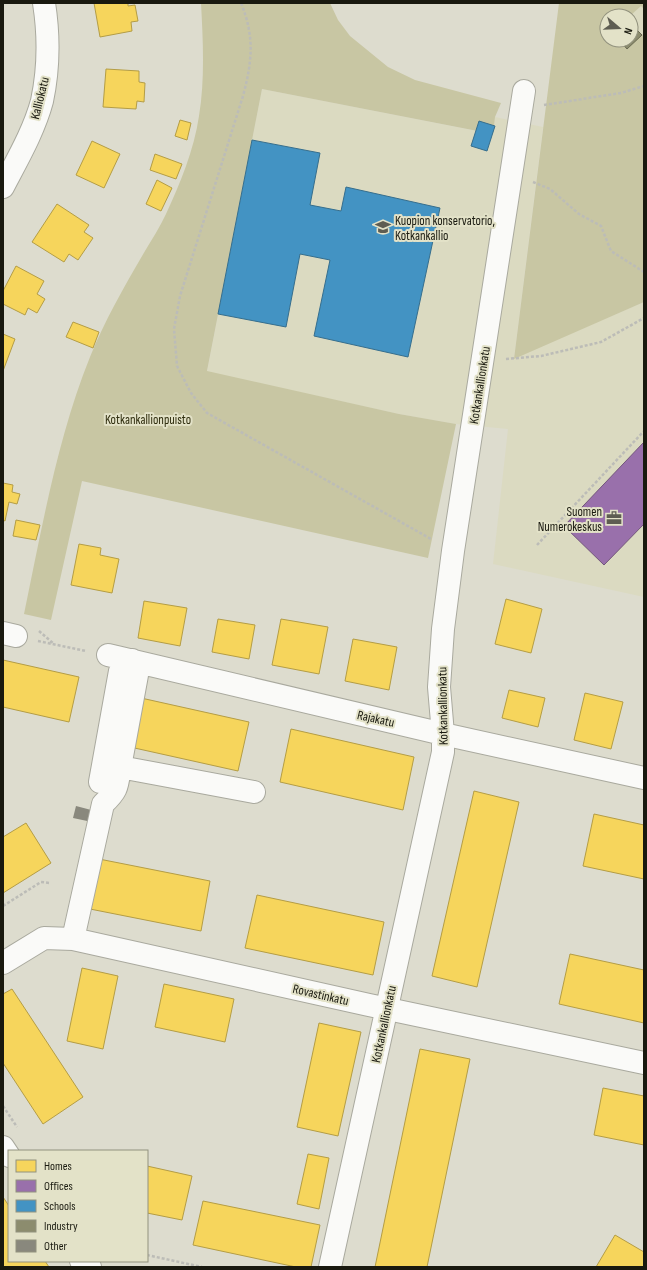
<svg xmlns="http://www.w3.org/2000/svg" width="647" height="1270" font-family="'Sofia Sans Condensed',sans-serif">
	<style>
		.built { fill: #dbdac1 }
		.green { fill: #c8c6a3 }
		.homes { fill: #f6d55c; stroke: #b49d45 }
		.offices { fill: #9970ab; stroke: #73567c }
		.schools { fill: #4393c3; stroke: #366e8d }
		.industry { fill: #8c8c6e; stroke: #6a6a52 }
		.building { fill: #89887d }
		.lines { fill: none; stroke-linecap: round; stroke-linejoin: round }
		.minor-casing { stroke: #a9a99e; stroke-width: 24 }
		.path { stroke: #bcbcb7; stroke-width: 2.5; stroke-dasharray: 3 2; stroke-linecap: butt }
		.minor { stroke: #fafaf8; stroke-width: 22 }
		.labels { text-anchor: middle; stroke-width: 4; stroke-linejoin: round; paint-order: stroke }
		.street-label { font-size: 13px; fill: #19190f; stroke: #e3e2c8 }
		.poi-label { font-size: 13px; fill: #19190f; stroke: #e3e2c8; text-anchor: start }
		.park-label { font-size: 13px; fill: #2e2c0d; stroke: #e3e2c8 }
	</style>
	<rect width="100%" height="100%" fill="#dddcce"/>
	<!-- built -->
	<path class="built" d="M641,5L644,9V33L642,35L631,23V16H630Z
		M262,89L492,134L495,117L543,127L514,358L644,302V597L493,564L508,429L456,424L399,414L207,372Z"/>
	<!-- green -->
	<path class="green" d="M201,3H330L338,20L350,36L388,67L415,80L501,103L495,117L493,134L262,89L207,371L399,414L456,424L428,558L82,481L51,620L24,614C42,528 57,439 90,357C105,320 125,285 145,251C152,239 160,227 166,214C180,184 194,150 199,116C205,79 203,41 201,3Z
		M559,3H644V9L641,6L630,16H607V40H631V23L642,35L644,33V302L514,359Z"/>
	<!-- homes -->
	<path class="homes" d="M94,3H128V6L135,5L138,21L131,22L132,31L100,37Z
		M106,69L139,71V82L145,83L144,102L137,101L136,109L103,107Z
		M180,120L191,123L187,140L175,136Z
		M92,141L120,154L104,188L76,175Z
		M155,154L182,164L176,179L150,170Z
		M157,180L172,188L161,211L146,204Z
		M57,204L89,225L84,232L93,238L78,260L69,254L64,262L32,242Z
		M16,266L44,281L37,294L45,299L37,313L28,308L25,315L3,304V291Z
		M73,322L99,332L93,348L66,337Z
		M3,334L15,339L3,371Z
		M3,483L13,485L12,492L20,494L17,504L9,502L5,521L3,520Z
		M16,520L40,525L36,540L13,536Z
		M79,544L101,548L100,555L119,559L112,593L71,585Z
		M506,599L542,609L531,653L495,644Z
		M144,601L187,608L180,646L138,638Z
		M218,619L255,625L249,659L212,652Z
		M281,619L328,627L319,674L272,665Z
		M353,639L397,647L389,690L345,681Z
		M3,660L79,677L69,722L3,707Z
		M509,690L545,698L538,727L502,718Z
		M585,693L623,702L611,749L574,740Z
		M141,698L249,722L238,771L130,747Z
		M291,729L414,757L403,810L280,782Z
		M474,791L519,802L477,987L432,976Z
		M594,814L644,825V879L583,866Z
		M26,823L51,863L3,893V837Z
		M99,859L210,881L201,931L90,909Z
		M257,895L384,922L373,975L245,948Z
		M570,954L644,970V1023L559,1004Z
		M82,968L118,976L103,1049L67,1041Z
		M164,984L234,999L225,1042L155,1027Z
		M12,989L83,1097L43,1124L3,1063V994Z
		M319,1023L361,1032L338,1136L297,1127Z
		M420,1049L470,1059L427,1267H375Z
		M603,1088L644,1096V1145L594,1135Z
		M308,1154L329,1158L319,1209L297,1204Z
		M147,1166L192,1176L182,1220L147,1213Z
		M3,1197L9,1206V1261H45L49,1267H3Z
		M203,1201L320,1225L311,1267H296L193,1245Z
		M615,1235L644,1252V1267H596Z"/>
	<!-- offices -->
	<path class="offices" d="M644,442V524L604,565L564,526Z"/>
	<!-- schools -->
	<path class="schools" d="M479,121L495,126L487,151L471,146Z
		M252,140L320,153L310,205L341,211L346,187L440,208L408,357L314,336L330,260L300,254L286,327L218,314Z"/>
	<!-- industry -->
	<path class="industry" d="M635,28L642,35L627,49L621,42L623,40H631V33Z"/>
	<!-- building -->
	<path class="building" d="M76,806L95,811L92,822L73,818Z"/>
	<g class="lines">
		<defs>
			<path id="minor" d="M3,187C17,160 34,131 42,101C49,68 49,35 44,3
				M3,633L16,636
				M108,655L443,734L644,778
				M100,782L120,671L132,660L137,675L120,767L254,792
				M73,939L103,804C118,790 117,787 120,767
				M3,963L44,938L73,939L369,1005L644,1063
				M3,1147L9,1156
				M81,1261L90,1267
				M330,1267L443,752V734L439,687L443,629L453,551L524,91"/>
		</defs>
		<!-- minor casing -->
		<use href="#minor" class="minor-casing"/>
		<!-- path -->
		<path class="path" d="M241,3C255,37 252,62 243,96L180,296L174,329L177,366L191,393L207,413L431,539
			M544,105L621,93L644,86
			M533,182L550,189L579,214L601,226L611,251L644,272
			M506,359L541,356L601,342L644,318
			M537,545L644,431
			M39,631L54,644
			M38,641L86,651
			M3,906L41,882L50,883
			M3,1106L17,1127
			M147,1255L202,1267"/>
		<!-- minor -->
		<use href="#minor" class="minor"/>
	</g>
	<!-- icons -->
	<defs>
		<symbol id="school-bare" viewBox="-9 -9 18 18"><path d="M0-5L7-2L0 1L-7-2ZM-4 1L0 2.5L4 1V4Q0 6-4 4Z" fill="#5e5d52" stroke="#e3e2c8" stroke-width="2.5" paint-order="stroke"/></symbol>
		<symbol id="office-bare" viewBox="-9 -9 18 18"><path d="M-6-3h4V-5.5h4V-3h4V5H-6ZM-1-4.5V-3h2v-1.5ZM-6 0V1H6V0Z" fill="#5e5d52" stroke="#e3e2c8" stroke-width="2.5" paint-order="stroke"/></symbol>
	</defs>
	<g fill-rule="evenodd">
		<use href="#school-bare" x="372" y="216" width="22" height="22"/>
		<use href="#office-bare" x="603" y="507" width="22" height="22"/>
	</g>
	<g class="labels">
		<!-- street labels -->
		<g class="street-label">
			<text transform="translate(39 98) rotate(-76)" y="5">Kalliokatu</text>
			<text transform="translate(479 385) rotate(-81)" y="5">Kotkankallionkatu</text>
			<text transform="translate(442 706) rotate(-91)" y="5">Kotkankallionkatu</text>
			<text transform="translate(376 718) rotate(13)" y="5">Rajakatu</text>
			<text transform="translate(321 994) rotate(13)" y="5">Rovastinkatu</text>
			<text transform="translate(383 1024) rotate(-78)" y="5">Kotkankallionkatu</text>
		</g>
		<!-- poi labels -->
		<g class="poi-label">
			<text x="395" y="225">Kuopion konservatorio,<tspan x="395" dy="15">Kotkankallio</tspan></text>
			<text x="602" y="516" text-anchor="end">Suomen<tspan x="602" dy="15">Numerokeskus</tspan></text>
		</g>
		<!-- park labels -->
		<g class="park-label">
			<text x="148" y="424">Kotkankallionpuisto</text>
		</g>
	</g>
	<!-- border -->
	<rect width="647" height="1270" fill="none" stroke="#19190f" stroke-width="8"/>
	<!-- legend -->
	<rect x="8" y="1150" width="140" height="112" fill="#e3e2c8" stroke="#92927e"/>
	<rect x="16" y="1160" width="20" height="12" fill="#f6d55c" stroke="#92927e"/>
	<text x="44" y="1170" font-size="12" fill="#19190f">Homes</text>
	<rect x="16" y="1180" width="20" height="12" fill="#9970ab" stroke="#92927e"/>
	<text x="44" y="1190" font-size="12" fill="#19190f">Offices</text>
	<rect x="16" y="1200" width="20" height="12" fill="#4393c3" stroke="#92927e"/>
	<text x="44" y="1210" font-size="12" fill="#19190f">Schools</text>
	<rect x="16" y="1220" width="20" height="12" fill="#8c8c6e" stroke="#92927e"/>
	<text x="44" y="1230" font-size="12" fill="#19190f">Industry</text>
	<rect x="16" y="1240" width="20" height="12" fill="#89887d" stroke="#92927e"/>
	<text x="44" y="1250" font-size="12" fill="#19190f">Other</text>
	<!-- north arrow -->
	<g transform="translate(619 28) rotate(109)"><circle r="19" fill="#e3e2c8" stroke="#92927e"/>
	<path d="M0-3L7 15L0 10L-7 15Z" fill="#5e5d52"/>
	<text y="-6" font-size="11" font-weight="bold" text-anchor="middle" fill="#19190f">N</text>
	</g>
</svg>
